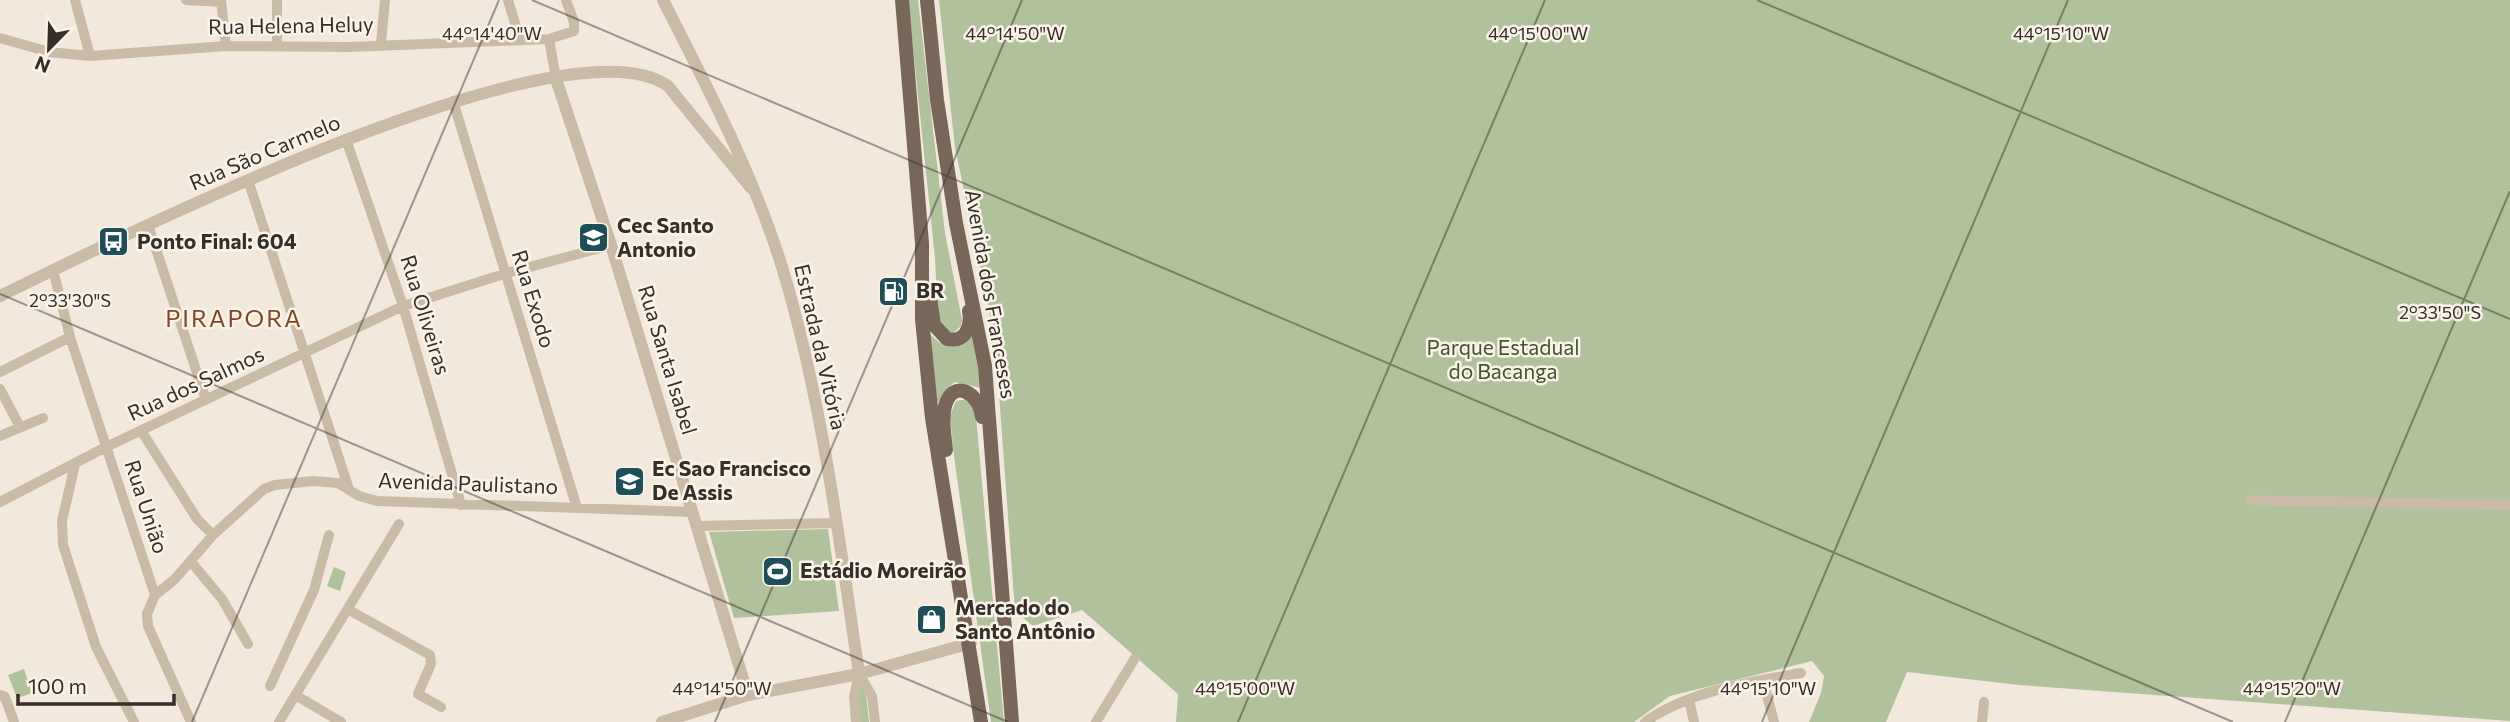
<svg xmlns="http://www.w3.org/2000/svg" width="2510" height="722" font-family="Commissioner,sans-serif">
	<style>
		.green { fill: #b1c19c }
		.lines { fill: none; stroke-linecap: round; stroke-linejoin: round }
		.minor { stroke: #cabba7; stroke-width: 10 }
		.tertiary { stroke: #cabba7; stroke-width: 12 }
		.primary { stroke: #786759; stroke-width: 14 }
		.ticks { fill: none; stroke: #362e28; stroke-width: 2; stroke-opacity: 0.45 }
		.labels { text-anchor: middle; stroke-width: 5; stroke-linejoin: round; paint-order: stroke }
		.street-label { font-size: 21px; fill: #362e28; stroke: #f9f3e8 }
		.poi-label { font-size: 21px; font-weight: bold; fill: #362e28; stroke: #f9f3e8; text-anchor: start }
		.park-label { font-size: 21px; fill: #42552c; stroke: #f9f3e8 }
		.quarter-label { font-size: 24px; letter-spacing: 2px; fill: #854321; stroke: #f9f3e8 }
		.ticks-label { font-size: 18px; text-anchor: middle; fill: #362e28; stroke: #f9f3e8; stroke-width: 5; stroke-linejoin: round; paint-order: stroke }
	</style>
	<rect width="100%" height="100%" fill="#f2e9dc"/>
	<!-- green -->
	<path class="green" d="M908,0H918L945,233L962,320L961,326L953,333L949,332L938,319L935,258Z
		M939,0H2510V721L2019,685L1907,672L1886,722H1809L1821,693L1824,676L1812,661L1670,696L1634,722H1176L1178,694L1082,610L1033,626L1015,611L997,367L988,303L955,148Z
		M929,333C946,351 958,352 975,333L981,388L954,382L937,403Z
		M968,399L973,405L976,417L1004,722H991L954,456L950,416L956,401Z
		M828,529L839,611L734,618L709,532Z
		M334,567L346,572L340,591L327,586Z
		M24,669L32,693L17,698L8,675Z
		M865,685L869,722H860L857,687Z"/>
	<g class="lines">
		<!-- minor -->
		<path class="minor" d="M75,0L90,56
			M186,0L221,2
			M221,0L226,46
			M277,0V46
			M508,0L520,40
			M0,38L49,52L90,56L226,46L350,47L549,39L574,31V22L566,0
			M549,39L556,79
			M381,44L385,0
			M453,101L577,508
			M346,139L403,306L461,505
			M248,180L349,489
			M148,225L206,400
			M53,270L70,337L155,595
			M0,372L70,337
			M0,389L20,427
			M142,432L197,519L213,535
			M0,436L43,418
			M75,464L62,521L63,545L96,647L134,722
			M2251,500L2510,505
			M0,502L106,447L403,306L504,274L611,245
			M697,526L837,523
			M192,563L222,599L248,644
			M349,610L430,655L431,664L418,694L441,707
			M859,674L872,696L875,722
			M1763,680L1774,722
			M270,686L314,590L329,535
			M0,695L5,697L14,722
			M297,696L341,722
			M1689,700L1694,722
			M191,722L148,626L147,614L155,595L174,580L213,535L264,489L275,485L313,481L338,483L359,496L377,501L693,512
			M279,722L399,524
			M856,722L854,696L859,674
			M1096,722L1135,658
			M1645,722C1689,691 1749,682 1801,673
			M1982,722L1984,702"/>
		<!-- tertiary -->
		<path class="tertiary" d="M663,0C707,87 753,173 782,267C822,399 839,538 859,674
			M556,79L611,245L748,695
			M0,296C111,242 566,13 668,86L751,188
			M662,722L748,695L859,674L971,643"/>
		<!-- primary -->
		<path class="primary" d="M902,0L922,243V319L932,418L981,722
			M927,0L937,100L956,223L985,366L1012,722
			M929,291L934,325L947,339C965,343 972,327 969,311
			M946,450C945,437 941,420 945,406C953,378 979,392 982,417"/>
	</g>
	<!-- ticks -->
	<path class="ticks" d="M532,0L2233,722M1757,0L2510,319M0,294L1008,722M192,722L499,0M715,722L1022,0M1238,722L1545,0M1762,722L2068,0M2285,722L2510,191"/>
	<!-- icons -->
	<defs>
		<symbol id="school-square" viewBox="-11 -11 22 22"><rect x="-9" y="-9" width="18" height="18" rx="4" fill="#1e4e58" stroke="#f9f3e8"/><path d="M0-5L7-2L0 1L-7-2ZM-4 1L0 2.5L4 1V4Q0 6-4 4Z" fill="#fff"/></symbol>
		<symbol id="bus-square" viewBox="-11 -11 22 22"><rect x="-9" y="-9" width="18" height="18" rx="4" fill="#1e4e58" stroke="#f9f3e8"/><path d="M-5-6H5V4H4V6H2V4H-2V6H-4V4H-5ZM-3.5-4V0h7V-4ZM-3.5 1.2v1.5H-2V1.2ZM2 1.2v1.5H3.5V1.2Z" fill="#fff"/></symbol>
		<symbol id="fuel-square" viewBox="-11 -11 22 22"><rect x="-9" y="-9" width="18" height="18" rx="4" fill="#1e4e58" stroke="#f9f3e8"/><path d="M-5.5-6h7V0h2V4h1.3V-2.5L3-4.5l.8-.8L6-3V5H2.5V1h-1V6h-7ZM-4.2-4.7v3.2H.2V-4.7Z" fill="#fff"/></symbol>
		<symbol id="stadium-square" viewBox="-11 -11 22 22"><rect x="-9" y="-9" width="18" height="18" rx="4" fill="#1e4e58" stroke="#f9f3e8"/><path d="M0-5a6.5 5 0 1 0 0 10a6.5 5 0 1 0 0-10ZM-3.5-1.8h7v3.6h-7Z" fill="#fff"/></symbol>
		<symbol id="shop-square" viewBox="-11 -11 22 22"><rect x="-9" y="-9" width="18" height="18" rx="4" fill="#1e4e58" stroke="#f9f3e8"/><path d="M-5-2.5h2.3a2.7 3.5 0 0 1 5.4 0H5L5.5 6h-11ZM-1.5-2.5h3a1.5 2.3 0 0 0-3 0Z" fill="#fff"/></symbol>
	</defs>
	<g fill-rule="evenodd">
		<use href="#school-square" x="576" y="220" width="35" height="35"/>
		<use href="#bus-square" x="96" y="224" width="35" height="35"/>
		<use href="#fuel-square" x="876" y="274" width="35" height="35"/>
		<use href="#school-square" x="612" y="464" width="35" height="35"/>
		<use href="#stadium-square" x="760" y="554" width="35" height="35"/>
		<use href="#shop-square" x="914" y="602" width="35" height="35"/>
	</g>
	<g class="labels">
		<!-- street labels -->
		<g class="street-label">
			<text transform="translate(291 26) rotate(-1)" y="7">Rua Helena Heluy</text>
			<text transform="translate(265 153) rotate(-23)" y="7">Rua São Carmelo</text>
			<text transform="translate(990 294) rotate(80)" y="7">Avenida dos Franceses</text>
			<text transform="translate(533 299) rotate(73)" y="7">Rua Exodo</text>
			<text transform="translate(425 315) rotate(73)" y="7">Rua Oliveiras</text>
			<text transform="translate(820 347) rotate(77)" y="7">Estrada da Vitória</text>
			<text transform="translate(667 360) rotate(73)" y="7">Rua Santa Isabel</text>
			<text transform="translate(196 384) rotate(-25)" y="7">Rua dos Salmos</text>
			<text transform="translate(468 484) rotate(2)" y="7">Avenida Paulistano</text>
			<text transform="translate(146 507) rotate(72)" y="7">Rua União</text>
		</g>
		<!-- poi labels -->
		<g class="poi-label">
			<text x="617" y="233">Cec Santo<tspan x="617" dy="24">Antonio</tspan></text>
			<text x="137" y="249">Ponto Final: 604</text>
			<text x="916" y="298">BR</text>
			<text x="652" y="476">Ec Sao Francisco<tspan x="652" dy="24">De Assis</tspan></text>
			<text x="800" y="578">Estádio Moreirão</text>
			<text x="955" y="615">Mercado do<tspan x="955" dy="24">Santo Antônio</tspan></text>
		</g>
		<!-- park labels -->
		<g class="park-label">
			<text x="1503" y="355">Parque Estadual<tspan x="1503" dy="24">do Bacanga</tspan></text>
		</g>
		<!-- quarter labels -->
		<g class="quarter-label">
			<text x="234" y="327">PIRAPORA</text>
		</g>
	</g>
	<g class="ticks-label">
		<text x="492" y="40">44°14'40"W</text>
		<text x="1015" y="40">44°14'50"W</text>
		<text x="1538" y="40">44°15'00"W</text>
		<text x="2061" y="40">44°15'10"W</text>
		<text x="70" y="307">2°33'30"S</text>
		<text x="2440" y="319">2°33'50"S</text>
		<text x="722" y="695">44°14'50"W</text>
		<text x="1245" y="695">44°15'00"W</text>
		<text x="1768" y="695">44°15'10"W</text>
		<text x="2292" y="695">44°15'20"W</text>
	</g>
	<!-- north arrow -->
	<g transform="translate(49 49) rotate(203)" stroke="#f9f3e8" stroke-width="5" paint-order="stroke">
	<path d="M0-5L12 26L0 18L-12 26Z" fill="#362e28"/>
	<text y="-10" font-size="19" font-weight="bold" text-anchor="middle" fill="#362e28">N</text>
	</g>
	<!-- scale -->
	<path d="M18 694v10h156v-10" fill="none" stroke="#362e28" stroke-width="3.5"/>
	<text x="28" y="694" font-size="21" fill="#362e28" stroke="#f9f3e8" stroke-width="5" paint-order="stroke">100 m</text>
</svg>
